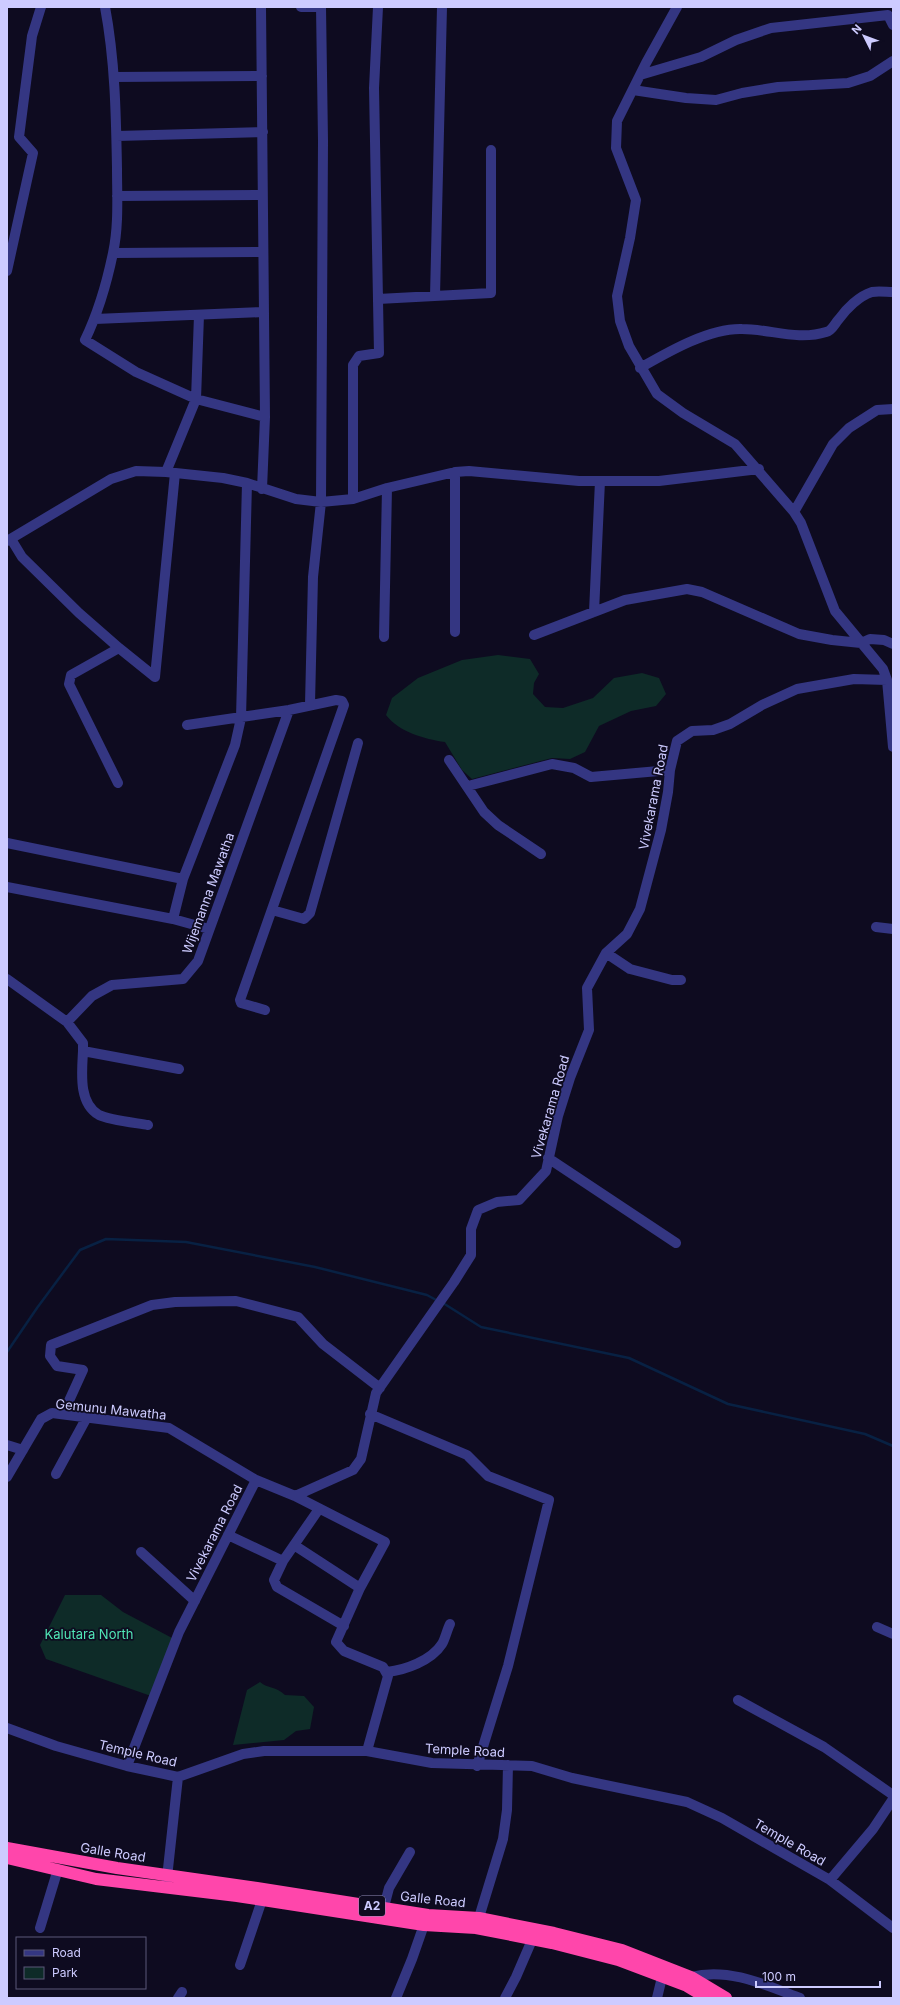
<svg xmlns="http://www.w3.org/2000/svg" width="900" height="2005" font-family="Inter,sans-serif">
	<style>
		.green { fill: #0e2b28 }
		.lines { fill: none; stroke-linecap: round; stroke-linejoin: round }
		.stream { stroke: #082143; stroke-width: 2.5 }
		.minor { stroke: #343682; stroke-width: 10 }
		.highway { stroke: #ff46ab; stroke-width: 12 }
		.labels { text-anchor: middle; stroke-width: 3.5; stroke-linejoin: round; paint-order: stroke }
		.shield { fill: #0e0b20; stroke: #9491bc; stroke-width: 1 }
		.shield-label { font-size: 12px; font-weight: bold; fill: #cdcbff }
		.street-label { font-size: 13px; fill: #cdcbff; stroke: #0e0b20 }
		.park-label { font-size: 13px; fill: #50e5b6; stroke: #0e0b20 }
	</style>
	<rect width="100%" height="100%" fill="#0e0b20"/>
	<!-- green -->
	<path class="green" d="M498,655L530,659L539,674L534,683L533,694L545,707L563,708L593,698L614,678L642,673L659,678L666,694L656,706L631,711L599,726L585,752L570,759L552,758L472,779L462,770L445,742C424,739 399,732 386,715L392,698L418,678L462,660Z
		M65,1595H101L123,1612L174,1639L151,1696L46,1659L40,1645Z
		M260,1682C268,1689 276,1686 285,1695L304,1696L314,1707L310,1729L296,1731L284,1740L233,1745L247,1690Z"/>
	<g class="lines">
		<!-- stream -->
		<path class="stream" d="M443,1303L481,1327L629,1358L728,1404L865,1434L893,1446
			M7,1352L37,1308L80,1250L106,1239L186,1242L315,1267L427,1295L438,1301"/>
		<!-- minor -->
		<path class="minor" d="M105,7C115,60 116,114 117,168C117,196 119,225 113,253C107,282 98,313 85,340L136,372L196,399L199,315
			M261,7L265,417L262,489
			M301,7H321
			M677,7L646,63L617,121L616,148L636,200L630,238L617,296L620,321L629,346L657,394L683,413L735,444L794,512L801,523L835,611L883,669L887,680L893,747
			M640,75L701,57L736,40L771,28L888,15L893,25
			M114,77L262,76
			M633,90L686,98L716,100L742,93L778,87L848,83L870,76L893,61
			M117,136L263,132
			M117,196L262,195
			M114,253L263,252
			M7,271L33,153L19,137L32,36L41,7
			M435,296L442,7
			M378,299L491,293V150
			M95,319L263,312
			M640,368C668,352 709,328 742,329C770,329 798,341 826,332C832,331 835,323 839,319C846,309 859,296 872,292C878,291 887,292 893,292
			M166,472L196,399L265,417
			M455,472V632
			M353,499V365L359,356L379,353L374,88L378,7
			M794,512L833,444L849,428L877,410L893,409
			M11,539L22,557L79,613L119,648
			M7,541L111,479L136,471L166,472L223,478L247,483L296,499L321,502L353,499L387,488L455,472L469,471L579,481H659L759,469
			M594,612L600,481
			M534,635L625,600L687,589L702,592L799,634L832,640L861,643L870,639L884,640L893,644
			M384,637L387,488
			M310,704L313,577L321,502L323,141L321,7
			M187,725L289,710L336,700L342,701L344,705L240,1000L241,1003L265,1010
			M449,760L484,812L498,825L541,854
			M118,783L69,684L71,675L119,648L155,677L175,473
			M468,786L552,764L574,768L591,777L670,770
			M7,843L183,879L235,745L241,718L247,483
			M7,887L173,919L183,879
			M272,910L304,919L310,913L358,743
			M173,919L209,929
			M876,927L893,929
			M606,953L630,969L672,980H681
			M7,979L67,1022L92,996L112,985L183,979L198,961L289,710
			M67,1022L83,1043V1051
			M148,1125C137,1123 109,1120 99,1115C78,1103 82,1072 83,1051L179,1069
			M548,1158L676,1243
			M63,1414L83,1370L57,1366L50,1356L51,1345L152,1305L175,1302L236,1301L298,1317L323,1344L380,1388
			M370,1414L467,1455L488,1476L549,1500L508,1666L477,1766
			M7,1445L23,1450
			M56,1474L87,1417
			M7,1477L41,1419L52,1413L169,1428L256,1480
			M295,1496L385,1542L360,1588L336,1642L344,1651L383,1667L388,1676L367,1751
			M228,1535L283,1561L274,1580L277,1587L344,1626
			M294,1545L360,1588
			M141,1552L195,1601
			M283,1561L319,1509
			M877,1627L893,1634
			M387,1672C405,1670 431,1661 442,1644C445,1639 447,1630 450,1624
			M738,1700L824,1747L893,1795
			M7,1728L56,1746L127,1766L178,1777L243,1754L264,1751H367L432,1763L532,1766L572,1778L687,1802L722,1818L830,1880L893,1928
			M127,1766L179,1632L256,1480L295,1496L353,1470L361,1459L376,1393L454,1282L471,1255V1229L478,1210L497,1202L519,1200L546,1171L558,1116L570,1078L589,1030L587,988L606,953L627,934L640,909L661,830L668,792L670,770L677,741L692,731L713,730L730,724L762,705L797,689L854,679L887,680
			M830,1880L873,1829L893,1799
			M166,1887L178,1777
			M384,1907L389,1888L410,1852
			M477,1924L503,1839L507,1810L508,1765
			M40,1928L58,1869
			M240,1965L262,1900
			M689,1981L691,1977C728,1967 766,1985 800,1998
			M178,1998L182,1992
			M396,1998L412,1959L426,1919
			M505,1998L516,1977L535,1933
			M657,1998L664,1969"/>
		<!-- highway -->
		<path class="highway" d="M7,1848L117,1868L257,1888L428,1915L479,1918L554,1933L622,1950L691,1977L726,1998
			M7,1858L96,1879L237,1896L424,1925L476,1928L552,1943L618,1960L687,1986L707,1998"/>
	</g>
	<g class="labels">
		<!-- shield labels -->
		<rect class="shield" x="359" y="1896" width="26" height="20" rx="3"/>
		<g class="shield-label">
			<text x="372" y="1910">A2</text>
		</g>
		<!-- street labels -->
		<g class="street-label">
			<text transform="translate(653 797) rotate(-79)" y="5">Vivekarama Road</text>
			<text transform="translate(208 893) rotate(-70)" y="5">Wijemanna Mawatha</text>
			<text transform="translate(550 1107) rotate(-74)" y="5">Vivekarama Road</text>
			<text transform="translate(111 1409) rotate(6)" y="5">Gemunu Mawatha</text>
			<text transform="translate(214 1533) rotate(-63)" y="5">Vivekarama Road</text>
			<text transform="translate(465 1750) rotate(3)" y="5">Temple Road</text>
			<text transform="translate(138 1753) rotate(13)" y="5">Temple Road</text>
			<text transform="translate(790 1842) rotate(30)" y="5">Temple Road</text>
			<text transform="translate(113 1852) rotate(9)" y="5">Galle Road</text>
			<text transform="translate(433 1899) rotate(6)" y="5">Galle Road</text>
		</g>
		<!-- park labels -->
		<g class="park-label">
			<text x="89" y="1639">Kalutara North</text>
		</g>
	</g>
	<!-- border -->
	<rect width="900" height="2005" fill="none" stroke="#cdcbff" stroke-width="16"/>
	<!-- legend -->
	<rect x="16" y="1937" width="130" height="52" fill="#0e0b20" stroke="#5a5879"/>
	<rect x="24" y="1950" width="20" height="6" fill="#343682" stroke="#5a5879"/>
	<text x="52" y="1957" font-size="12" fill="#cdcbff">Road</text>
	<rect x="24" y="1967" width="20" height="12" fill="#0e2b28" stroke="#5a5879"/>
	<text x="52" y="1977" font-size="12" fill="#cdcbff">Park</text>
	<!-- north arrow -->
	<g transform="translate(864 36) rotate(312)" stroke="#0e0b20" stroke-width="3" paint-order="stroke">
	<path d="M0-3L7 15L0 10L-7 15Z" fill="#cdcbff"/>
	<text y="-6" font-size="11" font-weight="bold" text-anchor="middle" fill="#cdcbff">N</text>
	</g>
	<!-- scale -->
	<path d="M756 1981v6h124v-6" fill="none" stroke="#cdcbff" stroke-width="2"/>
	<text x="762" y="1981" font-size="12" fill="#cdcbff" stroke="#0e0b20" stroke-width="3" paint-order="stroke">100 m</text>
</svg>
